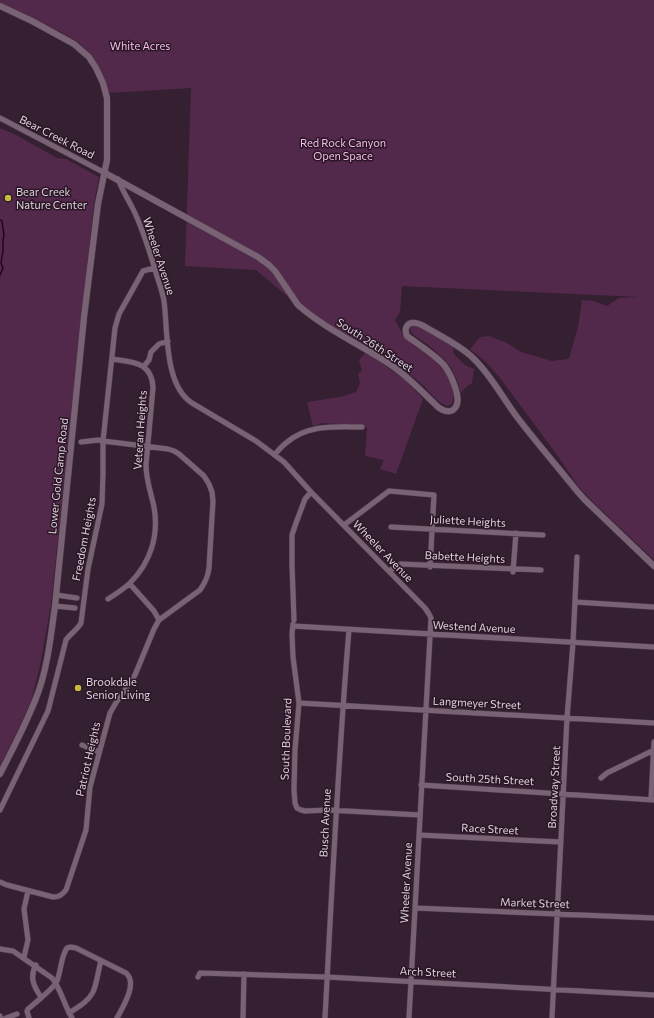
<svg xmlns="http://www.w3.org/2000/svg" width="654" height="1018" font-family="Commissioner,sans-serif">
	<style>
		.green { fill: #53294b }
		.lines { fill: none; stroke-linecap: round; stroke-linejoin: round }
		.stream { stroke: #250020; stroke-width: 1.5 }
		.minor-casing { stroke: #4e3d4b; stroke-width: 6 }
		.tertiary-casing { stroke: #4e3d4b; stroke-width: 7 }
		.minor { stroke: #796274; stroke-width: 5 }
		.tertiary { stroke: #796274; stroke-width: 6 }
		.poi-dot { fill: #c5bc3d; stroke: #2a1626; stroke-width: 1.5 }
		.labels { text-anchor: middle; stroke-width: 3; stroke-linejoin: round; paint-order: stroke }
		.park-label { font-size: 11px; fill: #f5bfe9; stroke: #2a1626 }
		.street-label { font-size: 11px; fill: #dfd2dc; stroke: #2a1626 }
		.poi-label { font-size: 11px; fill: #dfd2dc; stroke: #2a1626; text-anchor: start }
	</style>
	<rect width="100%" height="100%" fill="#342030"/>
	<!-- green -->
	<path class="green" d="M0,0H654V560L593,502L578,486L560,459L500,378L487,363L470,349L480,337L489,336L507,343L521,352L552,361L569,359L578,327L582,300L594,301L607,306L619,298L639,297L402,286L400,312L395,320C399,326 402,336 408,341C417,349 429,354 438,362C440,364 442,367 444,369C451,380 456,392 452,404L447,406C437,402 431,394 424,386C420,383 416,379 412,376C400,365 388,356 375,347L374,348L335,330L298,305L256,270L185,266L191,88L109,93C105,79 99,63 89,52C77,39 60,32 45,24C30,17 15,10 0,3Z
		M0,128L18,136L57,158L66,159L99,177L94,203L80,328L51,604L40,666L31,701L23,719L0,766Z
		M412,325L420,327L453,347L454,354L465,365L474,369L472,383L466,387L461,393C459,387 458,381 455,376C452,367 445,360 438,354C434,350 429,345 424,342C418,338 413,336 410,330Z
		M366,352L405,380L423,399L396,474L380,469L384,460L365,456L367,428L361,424H337L322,423L313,426L307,402L340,397L356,392L360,383L358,374L362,370L359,360Z"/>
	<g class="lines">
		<!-- stream -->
		<path class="stream" d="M0,220L2,221L4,235L3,240V251L1,263L3,268L0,275"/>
		<defs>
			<path id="minor" d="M0,118L105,173
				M118,179C122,190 128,199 133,209C142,227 148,247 154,266C157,278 162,289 164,301C168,331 164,385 192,403L256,441L284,462L311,492L425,608L429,614L431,618L409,1018
				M144,366L149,360L151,352L159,344L168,341
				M81,442L98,440L103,441L168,449L174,451L179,454L204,476L209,484L212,492L213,501L209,568C208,577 205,583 200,590L159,620
				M275,454C278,451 282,446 286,443C308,424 335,427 362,427
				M344,525L389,491L434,495L430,567
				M391,527L543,535
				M389,571L401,564L541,570
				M513,572L516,533
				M56,595L77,598
				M108,599C116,594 124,589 130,583C151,562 159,535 154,507C151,493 146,480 146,465L153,388C152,362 133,362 112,359
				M575,602L654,607
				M55,606L75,608
				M294,620L292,565V535L296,523L305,499L311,492
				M293,624L292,634L293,657L299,703L295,750L294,790L295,803L297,808L301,810L305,811L328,810L420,815
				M293,626L654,647
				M299,703L654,723
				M82,745L99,752
				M601,778L607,773L654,750
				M421,785L654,800
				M651,799L654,742
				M0,810L48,711L66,640C70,634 77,630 81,623L88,569L102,504L103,474V441L115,328L119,314L143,271L154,268
				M419,835L561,842
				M0,882L7,885L53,897C59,897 62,895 66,890L86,830L90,787L110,713L117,701L130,683L135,675L154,629L159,620L154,611L130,584
				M415,908L654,918
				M0,949L13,951L52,978C61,989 64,1005 72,1018
				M24,957L28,940L24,909L28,891
				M36,965C29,977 34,987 41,997
				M198,977L200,973L327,977L654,995
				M69,1013C78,1007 88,1002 93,992C97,983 98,971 101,961
				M0,1016L1,1018
				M6,1018L17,1014
				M29,1018L27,1011L28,1009C34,1004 55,987 57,981C61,971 61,956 67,948L71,947L76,948L126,973C138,983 123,1007 117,1018
				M243,1018L244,974
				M325,1018C332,888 338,759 349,630
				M552,1018L567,718L573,643L577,557"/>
			<path id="tertiary" d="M0,6L32,21L74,44L89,57L96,68L103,83L107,98V160L98,204L84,317L55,606C51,634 48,664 39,690C29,719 14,746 0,774
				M105,173L258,257L269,265L275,271L298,305C324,328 359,344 388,363C407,375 422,392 438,407C442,410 448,413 453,410C465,402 450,373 444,365C434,354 419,345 407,336C406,333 405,331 406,328C410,318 422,325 427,328C442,337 461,346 473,358C491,375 502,397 517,417C536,442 557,466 577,491L585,500L654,566"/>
		</defs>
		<!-- minor casing -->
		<use href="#minor" class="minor-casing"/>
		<!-- tertiary casing -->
		<use href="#tertiary" class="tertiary-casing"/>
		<!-- minor -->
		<use href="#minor" class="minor"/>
		<!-- tertiary -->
		<use href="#tertiary" class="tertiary"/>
	</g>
	<!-- markers -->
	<g class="poi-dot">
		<circle cx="8" cy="198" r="4"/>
		<circle cx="78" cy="688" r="4"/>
	</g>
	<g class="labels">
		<!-- park labels -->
		<g class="park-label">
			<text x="140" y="50">White Acres</text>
			<text x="343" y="147">Red Rock Canyon<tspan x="343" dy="13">Open Space</tspan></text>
		</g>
		<!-- street labels -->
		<g class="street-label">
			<text transform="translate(57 137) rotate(27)" y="4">Bear Creek Road</text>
			<text transform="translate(159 256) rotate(72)" y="4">Wheeler Avenue</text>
			<text transform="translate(375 345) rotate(33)" y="4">South 26th Street</text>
			<text transform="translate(140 430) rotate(-86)" y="4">Veteran Heights</text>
			<text transform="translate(58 476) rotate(-84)" y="4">Lower Gold Camp Road</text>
			<text transform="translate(468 521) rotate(3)" y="4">Juliette Heights</text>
			<text transform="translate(84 539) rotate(-79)" y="4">Freedom Heights</text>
			<text transform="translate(383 551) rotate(46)" y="4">Wheeler Avenue</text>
			<text transform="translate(465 557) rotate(3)" y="4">Babette Heights</text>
			<text transform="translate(474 627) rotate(3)" y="4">Westend Avenue</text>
			<text transform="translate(477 703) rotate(3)" y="4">Langmeyer Street</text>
			<text transform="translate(286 739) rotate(-88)" y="4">South Boulevard</text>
			<text transform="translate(88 759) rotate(-77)" y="4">Patriot Heights</text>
			<text transform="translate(490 779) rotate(3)" y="4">South 25th Street</text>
			<text transform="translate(554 787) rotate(-87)" y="4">Broadway Street</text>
			<text transform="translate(325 823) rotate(-87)" y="4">Busch Avenue</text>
			<text transform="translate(490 829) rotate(3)" y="4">Race Street</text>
			<text transform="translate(406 883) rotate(-87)" y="4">Wheeler Avenue</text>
			<text transform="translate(535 903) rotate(2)" y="4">Market Street</text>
			<text transform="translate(428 972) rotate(3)" y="4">Arch Street</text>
		</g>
		<!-- poi labels -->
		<g class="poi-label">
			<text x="16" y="196">Bear Creek<tspan x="16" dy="13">Nature Center</tspan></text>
			<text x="86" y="686">Brookdale<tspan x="86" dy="13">Senior Living</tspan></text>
		</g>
	</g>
</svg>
